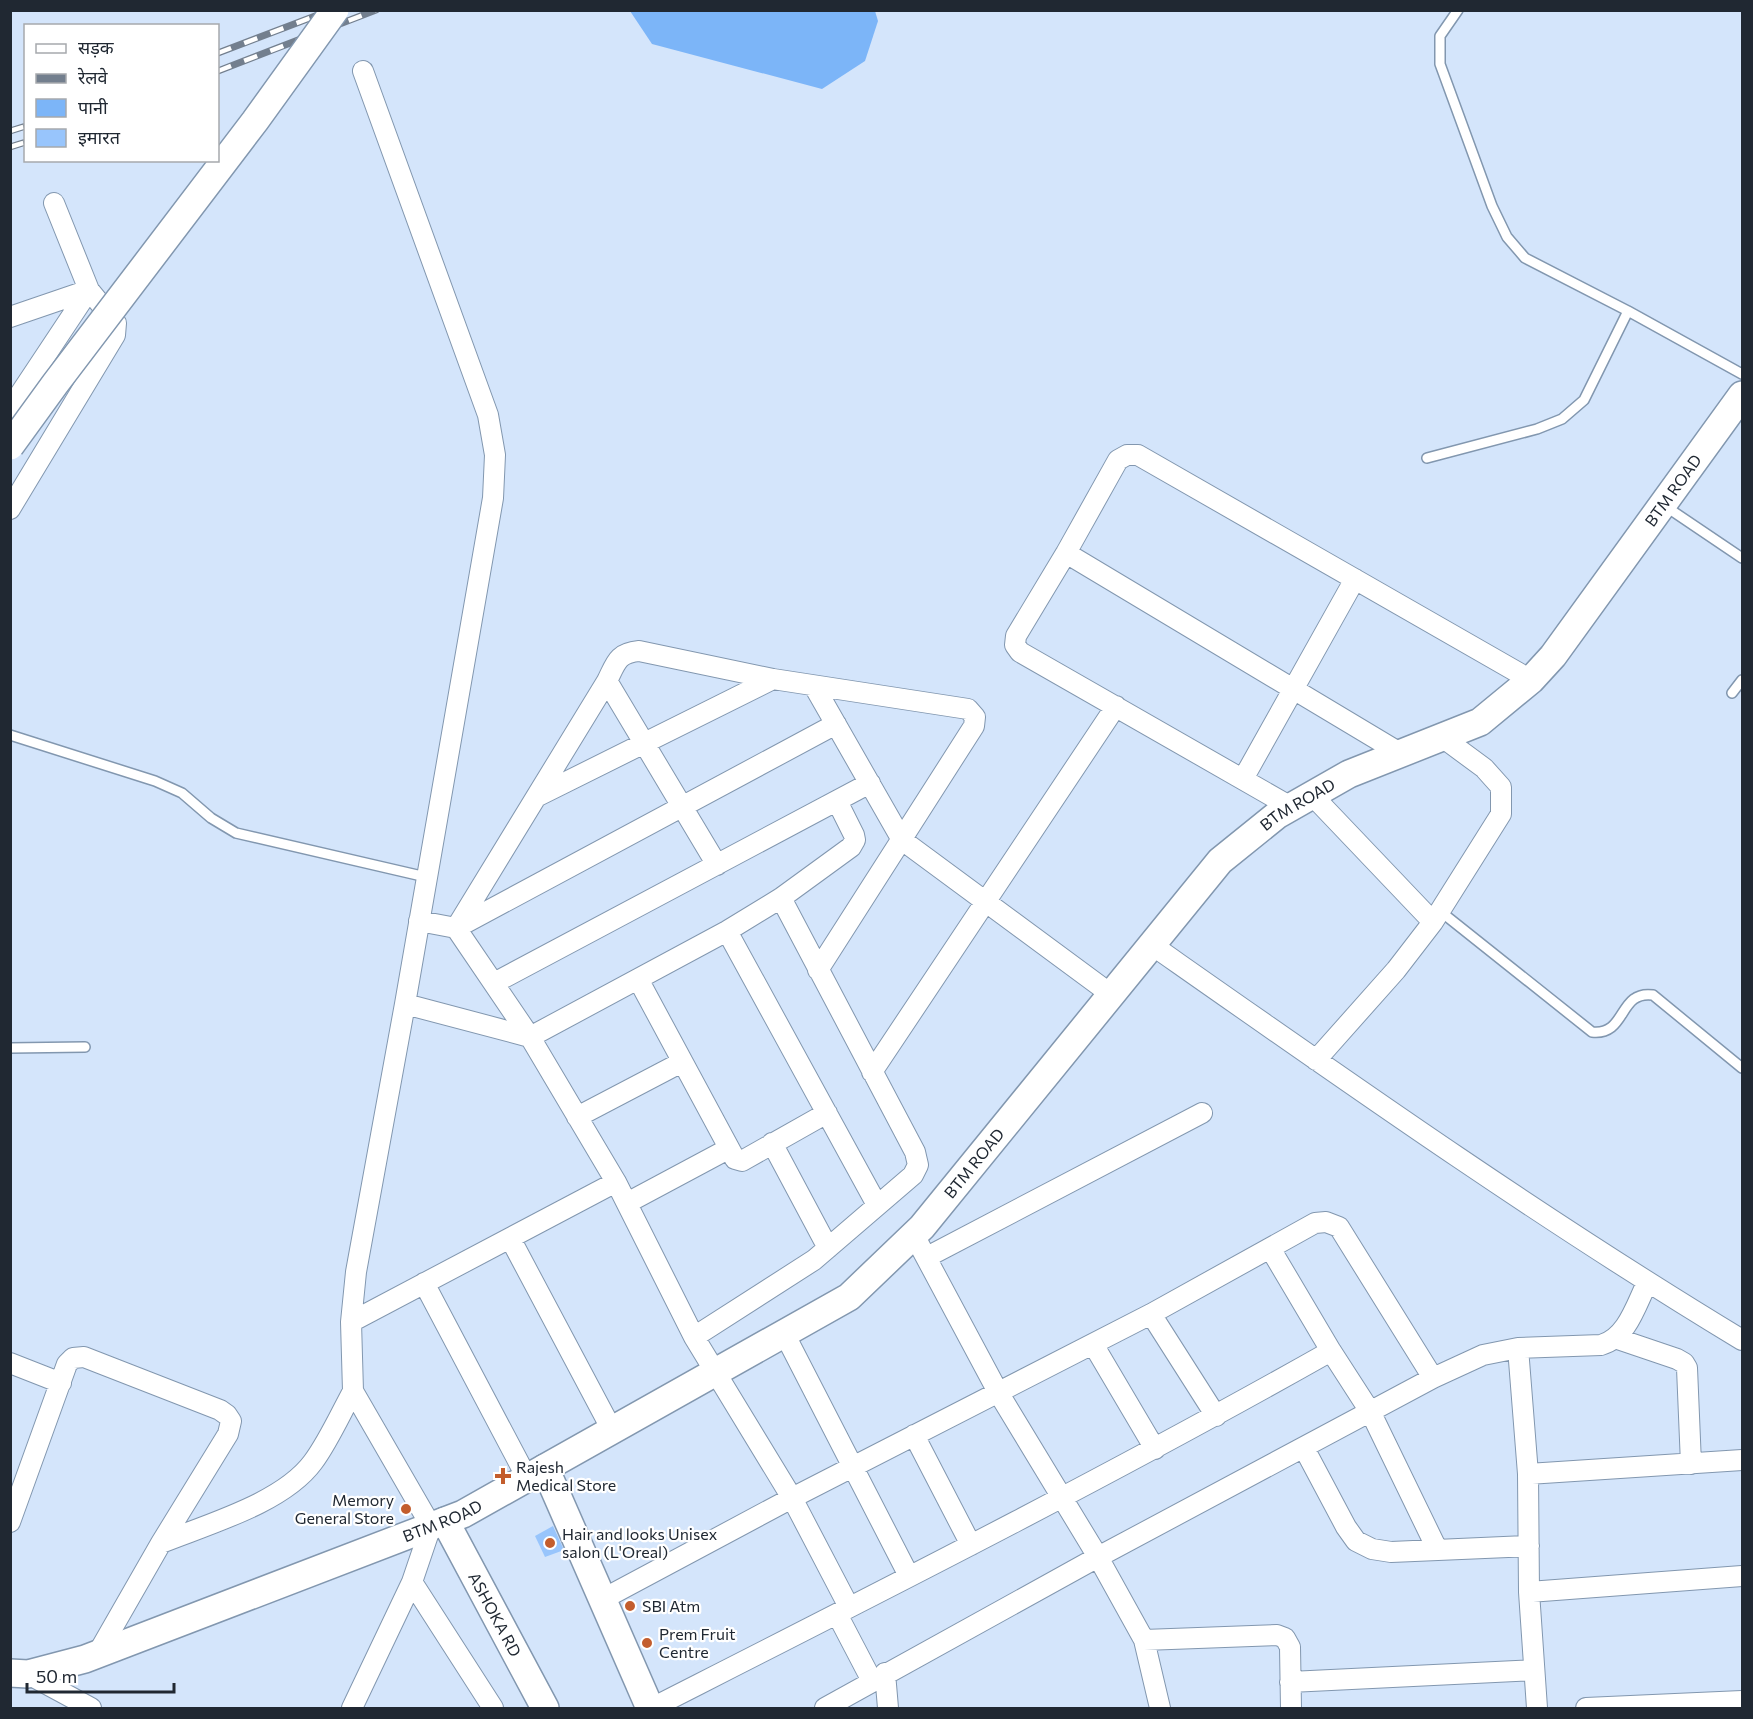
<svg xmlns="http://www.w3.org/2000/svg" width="1753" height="1719" font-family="Commissioner,'Noto Sans Devanagari',sans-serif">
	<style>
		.water { fill: #7cb5f8 }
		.building { fill: #98c5fc }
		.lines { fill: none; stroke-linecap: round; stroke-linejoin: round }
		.lane-casing { stroke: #8297af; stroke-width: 12 }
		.street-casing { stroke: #8297af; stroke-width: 22 }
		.secondary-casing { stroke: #8297af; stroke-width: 30 }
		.lane { stroke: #fff; stroke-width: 9 }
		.street { stroke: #fff; stroke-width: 20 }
		.secondary { stroke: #fff; stroke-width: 27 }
		.rail-casing { stroke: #737f8e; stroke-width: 7 }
		.rail { stroke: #fff; stroke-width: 4.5; stroke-dasharray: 14; stroke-linecap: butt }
		.secondary-bridge-casing { stroke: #8297af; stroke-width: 30; stroke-linecap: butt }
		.secondary-bridge { stroke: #fff; stroke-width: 27 }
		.poi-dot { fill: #c35d2d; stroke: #fff; stroke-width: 2 }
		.labels { text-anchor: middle; stroke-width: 4.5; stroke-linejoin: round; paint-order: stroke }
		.street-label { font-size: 16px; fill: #202832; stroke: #fff }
		.poi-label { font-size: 16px; fill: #202832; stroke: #fff; text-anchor: start }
	</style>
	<rect width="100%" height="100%" fill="#d4e5fb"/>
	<!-- water -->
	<path class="water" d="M875,11L878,21L865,61L822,89L652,44L630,11Z"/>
	<!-- building -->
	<path class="building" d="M553,1526L564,1550L545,1557L535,1536Z"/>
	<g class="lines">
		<defs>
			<path id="lane" d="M1458,10L1440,36V64L1492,206L1507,237L1525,258L1628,311L1742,374
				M1427,458L1537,429L1562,419L1584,400L1628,311
				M1665,506L1742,558
				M1732,693L1742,680
				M10,735L155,781L182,793L211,818L236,833L426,877
				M1440,911L1592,1032C1627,1036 1618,990 1653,995L1742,1068
				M10,1048L85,1047"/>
			<path id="street" d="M10,317L89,290L54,203
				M10,409L89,290L116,323L115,335L10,509
				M1066,553L1400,753
				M607,681L717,865
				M814,686L902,840L1112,995
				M1243,779L1355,579
				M1312,795L1433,922
				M536,797L773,679
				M1291,807L1020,652L1015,645L1016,636L1066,553L1118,460L1127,455H1138L1531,680
				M419,921L456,928L836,724
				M456,928L607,681C616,663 617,653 639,651L773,679L968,709L975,717L974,726L818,970
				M456,928L530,1037L616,1182L694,1337L792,1498L849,1607
				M727,931L877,1205
				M1152,945C1346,1081 1540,1218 1742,1340
				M638,979L735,1159L742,1161L827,1113
				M494,983L870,783
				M405,1004L530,1037L727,931L781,898L851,847L855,840L854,835L837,801
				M1316,1060L1396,970L1433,922L1501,814V787L1484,768L1442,737
				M872,1072L1116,706
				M577,1117L682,1062
				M772,1143L828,1248
				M627,1203L728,1149
				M914,1235L998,1392L1098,1557L1144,1640L1160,1708
				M510,1238L612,1430
				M1270,1248L1331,1351L1371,1413L1437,1549
				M927,1257L1202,1113
				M424,1283L527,1478
				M1151,1314L1216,1416
				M351,1322L616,1182
				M784,1333L909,1576
				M694,1337L814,1260L913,1175L918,1165L915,1152L781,898
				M1615,1338L1677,1359L1684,1363L1687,1368L1691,1464
				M1093,1344L1155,1449
				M1518,1348L1528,1474L1529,1592L1537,1708
				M10,1363L61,1383
				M914,1435L971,1545
				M1304,1448L1346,1527L1356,1541L1372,1549L1391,1552L1529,1546
				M1528,1474L1742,1460
				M10,1522L67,1364L73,1358L84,1357L220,1410L227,1415L231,1421L228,1434L161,1543L98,1653
				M161,1543C208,1524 283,1503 313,1462C328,1442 341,1413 353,1391
				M412,1582L493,1708
				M1529,1592L1742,1576
				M603,1599L792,1498L1151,1314L1315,1223L1326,1222L1339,1227L1433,1378
				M837,1614L872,1681
				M1144,1640L1277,1635L1285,1638L1290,1647L1291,1708
				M885,1673L888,1708
				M28,1674L91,1708
				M1290,1682L1534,1670
				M352,1708L412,1582L431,1526L353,1391L351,1322L356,1272L405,1004L493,498L495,455L488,415L363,71
				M652,1708C880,1592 1108,1477 1331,1351
				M825,1708L1098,1557L1433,1378L1483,1355L1518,1348L1601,1345C1627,1338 1636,1305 1647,1283
				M1586,1708L1742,1701"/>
			<g id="secondary">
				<path d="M545,1468L650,1708"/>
				<path id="s1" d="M445,1521L545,1708"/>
				<path id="s2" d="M10,1673L28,1674L85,1659L463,1514L849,1297L922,1227L1220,861L1277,815L1349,774L1480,722L1531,680L1553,656L1742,395"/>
			</g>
		</defs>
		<!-- lane casing -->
		<use href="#lane" class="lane-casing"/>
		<!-- street casing -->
		<use href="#street" class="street-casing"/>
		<!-- secondary casing -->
		<use href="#secondary" class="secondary-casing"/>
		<!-- lane -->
		<use href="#lane" class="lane"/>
		<!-- street -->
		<use href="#street" class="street"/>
		<!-- secondary -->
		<use href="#secondary" class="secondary"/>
		<defs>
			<path id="rail" d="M218,53L331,10
				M218,71L376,10
				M10,131L26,126
				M10,147L26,142"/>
		</defs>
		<!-- rail casing -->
		<use href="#rail" class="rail-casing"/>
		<!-- rail -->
		<use href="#rail" class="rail"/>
		<defs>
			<path id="secondary-bridge" d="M10,446L55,384L255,121L335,10"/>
		</defs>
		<!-- secondary-bridge casing -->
		<use href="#secondary-bridge" class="secondary-bridge-casing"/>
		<!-- secondary-bridge -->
		<use href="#secondary-bridge" class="secondary-bridge"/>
	</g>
	<!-- markers -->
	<g class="poi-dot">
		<path d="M500 1467h6v6h6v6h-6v6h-6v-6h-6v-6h6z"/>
		<circle cx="406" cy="1509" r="6"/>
		<circle cx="550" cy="1543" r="6"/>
		<circle cx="630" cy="1606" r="6"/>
		<circle cx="647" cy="1643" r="6"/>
	</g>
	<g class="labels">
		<!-- street labels -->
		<g class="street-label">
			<text dy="6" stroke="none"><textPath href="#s2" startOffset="2098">BTM ROAD</textPath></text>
			<text dy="6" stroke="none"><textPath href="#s2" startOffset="1594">BTM ROAD</textPath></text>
			<text dy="6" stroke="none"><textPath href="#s2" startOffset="1108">BTM ROAD</textPath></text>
			<text dy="6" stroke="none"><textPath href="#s2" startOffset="460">BTM ROAD</textPath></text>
			<text dy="6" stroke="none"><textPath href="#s1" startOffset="106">ASHOKA RD</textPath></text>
		</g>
		<!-- poi labels -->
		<g class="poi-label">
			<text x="516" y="1473">Rajesh<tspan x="516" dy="18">Medical Store</tspan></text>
			<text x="394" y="1506" text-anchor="end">Memory<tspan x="394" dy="18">General Store</tspan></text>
			<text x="562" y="1540">Hair and looks Unisex<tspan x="562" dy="18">salon (L'Oreal)</tspan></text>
			<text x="642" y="1612">SBI Atm</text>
			<text x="659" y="1640">Prem Fruit<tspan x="659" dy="18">Centre</tspan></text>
		</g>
	</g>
	<!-- border -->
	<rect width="1753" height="1719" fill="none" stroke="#202832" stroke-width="24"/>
	<!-- legend -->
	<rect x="24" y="24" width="195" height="138" fill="#ffffff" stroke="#a6a9ad" stroke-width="1.5"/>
	<rect x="36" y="44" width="30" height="9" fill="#ffffff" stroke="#a6a9ad" stroke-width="1.5"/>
	<text x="78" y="54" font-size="18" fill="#202832">सड़क</text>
	<rect x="36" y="74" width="30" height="9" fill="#737f8e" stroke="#a6a9ad" stroke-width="1.5"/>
	<text x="78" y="84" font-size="18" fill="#202832">रेलवे</text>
	<rect x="36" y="99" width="30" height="18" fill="#7cb5f8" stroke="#a6a9ad" stroke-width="1.5"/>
	<text x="78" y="114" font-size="18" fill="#202832">पानी</text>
	<rect x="36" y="129" width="30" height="18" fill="#98c5fc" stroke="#a6a9ad" stroke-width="1.5"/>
	<text x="78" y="144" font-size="18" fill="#202832">इमारत</text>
	<!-- scale -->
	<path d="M27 1683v9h147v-9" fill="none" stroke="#202832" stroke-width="3"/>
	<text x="36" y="1683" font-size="18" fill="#202832" stroke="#ffffff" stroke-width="4.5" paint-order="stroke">50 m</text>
</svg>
